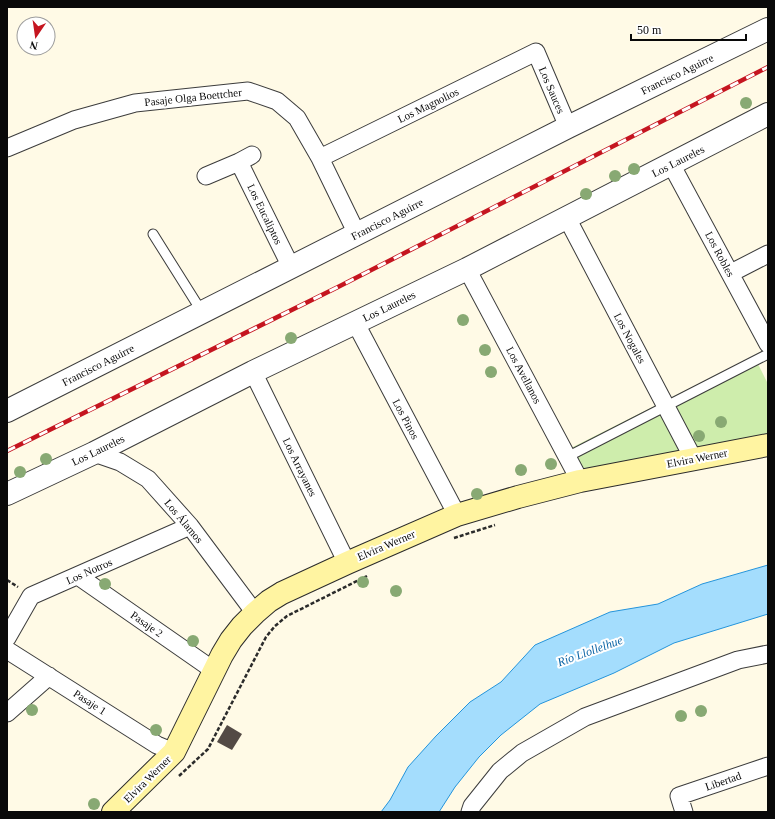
<svg xmlns="http://www.w3.org/2000/svg" width="775" height="819" font-family="Georgia,serif">
	<style>
		.green { fill: #ceedac }
		.water { fill: #a4ddfd; stroke: #2494db }
		.building { fill: #534a45 }
		.lines { fill: none; stroke-linecap: round; stroke-linejoin: round }
		.service-casing { stroke: #3c3c3c; stroke-width: 11 }
		.minor-casing { stroke: #3c3c3c; stroke-width: 19 }
		.tertiary-casing { stroke: #3c3c3c; stroke-width: 24 }
		.secondary-casing { stroke: #2b2b2b; stroke-width: 24 }
		.path { stroke: #2b2b2b; stroke-width: 2.5; stroke-dasharray: 4 2; stroke-linecap: butt }
		.service { stroke: #fff; stroke-width: 9 }
		.minor { stroke: #fff; stroke-width: 17 }
		.tertiary { stroke: #fff; stroke-width: 22 }
		.secondary { stroke: #fff4a1; stroke-width: 22 }
		.rail-casing { stroke: #c51520; stroke-width: 4.5 }
		.rail { stroke: #fff; stroke-width: 3; stroke-dasharray: 9; stroke-linecap: butt }
		.tree { fill: #88a973 }
		.labels { text-anchor: middle; stroke-width: 4; stroke-linejoin: round; paint-order: stroke }
		.street-label { font-size: 11px; fill: #090909; stroke: #fff }
		.water-label { font-size: 12px; font-style: italic; fill: #0963a5; stroke: #fff }
	</style>
	<rect width="100%" height="100%" fill="#fffae6"/>
	<!-- green -->
	<path class="green" d="M754,356L768,384V439L573,479L561,453Z"/>
	<!-- water -->
	<path class="water" d="M768,565V614L674,643L614,673L540,704L501,735L479,757L455,787L439,812H381L390,800L408,767L436,736L470,702L501,682L535,645L610,612L658,604L702,584Z"/>
	<!-- building -->
	<path class="building" d="M227,725L242,734L232,750L217,742Z"/>
	<g class="lines">
		<defs>
			<path id="service" d="M153,234L202,312
				M567,457L768,354"/>
			<path id="minor" d="M7,148L74,120L135,103L248,91L277,101L297,118L320,158L357,234
				M320,158L536,52L568,127
				M239,162L291,267
				M671,164L768,344
				M206,176L239,162L252,155
				M567,218L693,458
				M467,269L580,481
				M731,273L768,254
				M355,322L457,515
				M253,372L347,563
				M94,453L120,462L148,479L190,526L255,613
				M78,576L206,665L214,673
				M7,638L31,596L190,526
				M7,650L157,745L174,752
				M7,713L49,676
				M470,812L472,806L500,771L522,753L585,717L738,660L768,654
				M684,812L679,796L768,766"/>
			<path id="tertiary" d="M7,411L568,127L768,29
				M7,494L94,453L253,372L467,269L768,114"/>
			<path id="secondary" d="M113,812L174,752L222,655L231,640L242,626L255,613L269,601L282,593L347,563L457,515L518,497L580,481L768,445"/>
		</defs>
		<!-- service casing -->
		<use href="#service" class="service-casing"/>
		<!-- minor casing -->
		<use href="#minor" class="minor-casing"/>
		<!-- tertiary casing -->
		<use href="#tertiary" class="tertiary-casing"/>
		<!-- secondary casing -->
		<use href="#secondary" class="secondary-casing"/>
		<!-- path -->
		<path class="path" d="M454,538L495,525
			M7,580L18,587
			M179,776L208,749L266,637L275,626L287,616L367,576"/>
		<!-- service -->
		<use href="#service" class="service"/>
		<!-- minor -->
		<use href="#minor" class="minor"/>
		<!-- tertiary -->
		<use href="#tertiary" class="tertiary"/>
		<!-- secondary -->
		<use href="#secondary" class="secondary"/>
		<defs>
			<path id="rail" d="M7,451L338,287L768,67"/>
		</defs>
		<!-- rail casing -->
		<use href="#rail" class="rail-casing"/>
		<!-- rail -->
		<use href="#rail" class="rail"/>
	</g>
	<!-- trees -->
	<g class="tree">
		<circle cx="746" cy="103" r="6"/>
		<circle cx="634" cy="169" r="6"/>
		<circle cx="615" cy="176" r="6"/>
		<circle cx="586" cy="194" r="6"/>
		<circle cx="463" cy="320" r="6"/>
		<circle cx="291" cy="338" r="6"/>
		<circle cx="485" cy="350" r="6"/>
		<circle cx="491" cy="372" r="6"/>
		<circle cx="721" cy="422" r="6"/>
		<circle cx="699" cy="436" r="6"/>
		<circle cx="46" cy="459" r="6"/>
		<circle cx="551" cy="464" r="6"/>
		<circle cx="521" cy="470" r="6"/>
		<circle cx="20" cy="472" r="6"/>
		<circle cx="477" cy="494" r="6"/>
		<circle cx="363" cy="582" r="6"/>
		<circle cx="105" cy="584" r="6"/>
		<circle cx="396" cy="591" r="6"/>
		<circle cx="193" cy="641" r="6"/>
		<circle cx="32" cy="710" r="6"/>
		<circle cx="701" cy="711" r="6"/>
		<circle cx="681" cy="716" r="6"/>
		<circle cx="156" cy="730" r="6"/>
		<circle cx="94" cy="804" r="6"/>
	</g>
	<g class="labels">
		<!-- street labels -->
		<g class="street-label">
			<text transform="translate(677 74) rotate(-26)" y="4">Francisco Aguirre</text>
			<text transform="translate(552 90) rotate(67)" y="4">Los Sauces</text>
			<text transform="translate(193 97) rotate(-6)" y="4">Pasaje Olga Boettcher</text>
			<text transform="translate(428 105) rotate(-26)" y="4">Los Magnolios</text>
			<text transform="translate(678 161) rotate(-27)" y="4">Los Laureles</text>
			<text transform="translate(265 214) rotate(64)" y="4">Los Eucaliptos</text>
			<text transform="translate(387 219) rotate(-27)" y="4">Francisco Aguirre</text>
			<text transform="translate(720 254) rotate(62)" y="4">Los Robles</text>
			<text transform="translate(389 306) rotate(-26)" y="4">Los Laureles</text>
			<text transform="translate(630 338) rotate(62)" y="4">Los Nogales</text>
			<text transform="translate(98 365) rotate(-27)" y="4">Francisco Aguirre</text>
			<text transform="translate(524 375) rotate(62)" y="4">Los Avellanos</text>
			<text transform="translate(406 419) rotate(62)" y="4">Los Pinos</text>
			<text transform="translate(98 450) rotate(-26)" y="4">Los Laureles</text>
			<text transform="translate(697 458) rotate(-11)" y="4">Elvira Werner</text>
			<text transform="translate(300 467) rotate(64)" y="4">Los Arrayanes</text>
			<text transform="translate(184 521) rotate(50)" y="4">Los Álamos</text>
			<text transform="translate(386 545) rotate(-23)" y="4">Elvira Werner</text>
			<text transform="translate(89 571) rotate(-24)" y="4">Los Notros</text>
			<text transform="translate(147 624) rotate(35)" y="4">Pasaje 2</text>
			<text transform="translate(90 702) rotate(33)" y="4">Pasaje 1</text>
			<text transform="translate(147 779) rotate(-45)" y="4">Elvira Werner</text>
			<text transform="translate(723 781) rotate(-19)" y="4">Libertad</text>
		</g>
		<!-- water labels -->
		<g class="water-label">
			<text transform="translate(590 651) rotate(-20)" y="4">Río Llollelhue</text>
		</g>
	</g>
	<!-- border -->
	<rect width="775" height="819" fill="none" stroke="#090909" stroke-width="16"/>
	<!-- north arrow -->
	<g transform="translate(36 36) rotate(193)"><circle r="19" fill="#ffffff" stroke="#9d9d9d"/>
	<path d="M0-3L7 15L0 10L-7 15Z" fill="#c51520"/>
	<text y="-6" font-size="11" font-weight="bold" text-anchor="middle" fill="#090909">N</text>
	</g>
	<!-- scale -->
	<path d="M631 34v6h115v-6" fill="none" stroke="#090909" stroke-width="2"/>
	<text x="637" y="34" font-size="12" fill="#090909" stroke="#ffffff" stroke-width="3" paint-order="stroke">50 m</text>
</svg>
